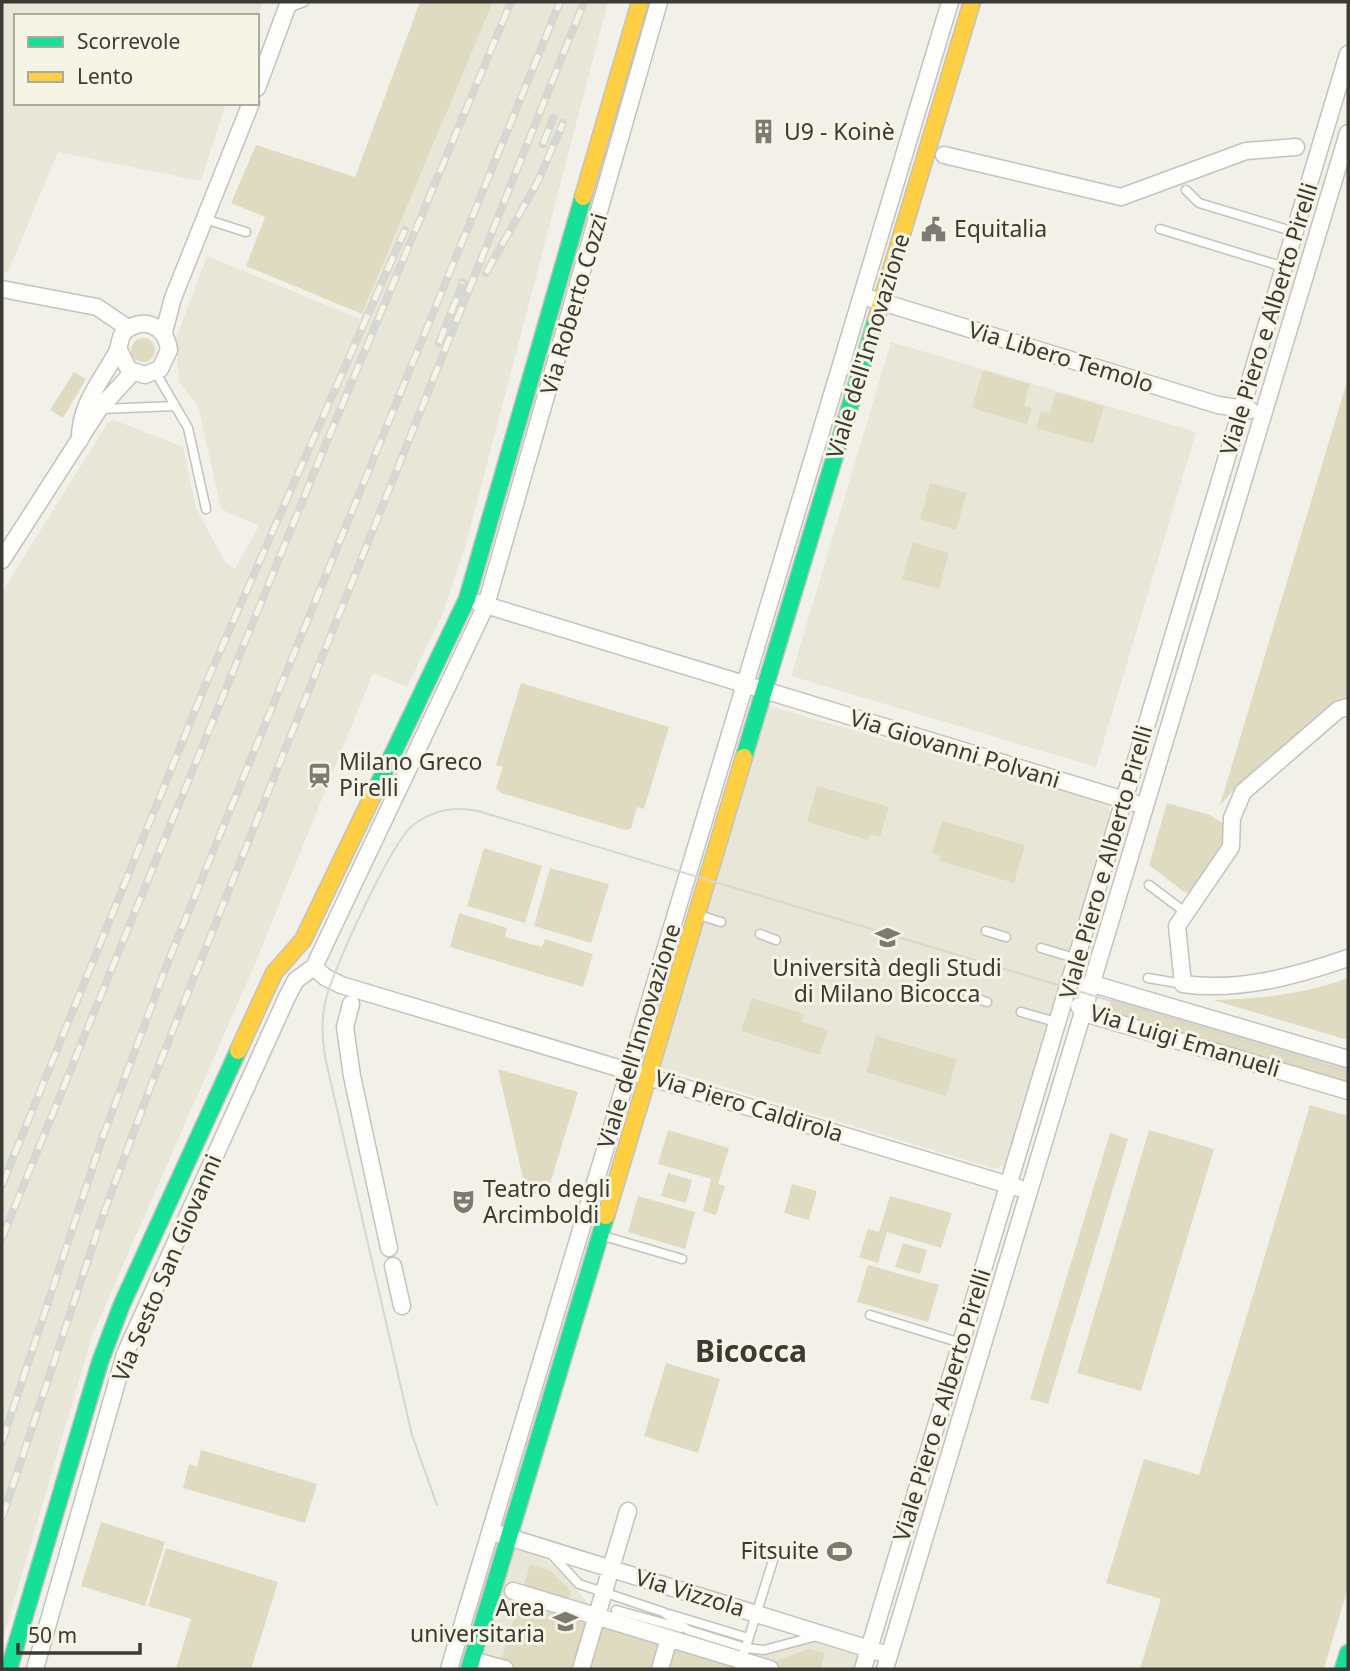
<svg xmlns="http://www.w3.org/2000/svg" width="1350" height="1671" font-family="'Noto Sans',sans-serif">
	<style>
		.built { fill: #e8e6d6 }
		.green { fill: #dfdbc0 }
		.lines { fill: none; stroke-linecap: round; stroke-linejoin: round }
		.lane-casing { stroke: #c3c2bc; stroke-width: 11 }
		.street-casing { stroke: #c3c2bc; stroke-width: 19 }
		.fast-casing { stroke: #c3c2bc; stroke-width: 19 }
		.slow-casing { stroke: #c3c2bc; stroke-width: 19 }
		.lane { stroke: #fdfdfc; stroke-width: 8 }
		.street { stroke: #fdfdfc; stroke-width: 16 }
		.fast { stroke: #16e098; stroke-width: 16 }
		.slow { stroke: #ffcf43; stroke-width: 16 }
		.tram { stroke: #d6d6d3; stroke-width: 2 }
		.rail-casing { stroke: #d6d6d3; stroke-width: 8 }
		.rail { stroke: #f6f4e5; stroke-width: 5; stroke-dasharray: 16; stroke-linecap: butt }
		.labels { text-anchor: middle; stroke-width: 6; stroke-linejoin: round; paint-order: stroke }
		.poi-label { font-size: 23px; fill: #3b3a34; stroke: #f6f4e5; text-anchor: start }
		.street-label { font-size: 23px; fill: #3b3a34; stroke: #f6f4e5 }
		.district-label { font-size: 30px; font-weight: bold; fill: #3b3a34; stroke: #f6f4e5 }
	</style>
	<rect width="100%" height="100%" fill="#f2f1e9"/>
	<!-- built -->
	<path class="built" d="M2,2H263L257,17L16,16V103H226L201,181L58,152L8,272H2Z
		M493,2H608L467,540L441,618L407,687L373,673L255,964L92,1336L2,1642V592L108,422L114,420L183,447L196,508L225,562L235,569L259,526L221,509L198,406L179,382L176,338L207,256L360,319Z
		M891,342L1196,432L1096,767L791,676Z
		M769,706L1109,804L1111,818L1007,1164L995,1169L659,1067Z
		M523,1548L538,1552L572,1584L590,1606L758,1656L813,1641L857,1655L856,1669H476L515,1549Z"/>
	<!-- green -->
	<path class="green" d="M420,2H493L362,314L246,266L265,217L231,203L256,145L355,177Z
		M131 350a12 12 0 1 1 24 0a12 12 0 1 1-24 0Z
		M983,370L1030,384L1024,406L1032,408L1027,424L972,408Z
		M74,372L86,379L63,418L50,410Z
		M1348,378V701L1337,704L1240,783L1220,805Z
		M1056,392L1104,406L1093,444L1036,428L1041,411L1050,413Z
		M930,483L967,493L956,530L920,519Z
		M913,542L949,553L939,589L902,579Z
		M521,683L669,727L644,809L637,807L631,829L625,830L501,793L496,788L503,767L496,765Z
		M817,786L889,807L880,837L870,834L868,840L807,822Z
		M1167,803L1210,815L1224,824L1225,844L1190,893L1184,892L1149,865Z
		M942,821L1025,845L1014,883L939,861L940,856L932,853Z
		M484,848L542,866L525,923L467,906Z
		M550,868L609,884L591,943L534,926Z
		M459,913L507,928L505,937L542,947L545,939L593,954L583,987L450,947Z
		M1348,978V1040L1213,1000C1259,999 1305,994 1348,978Z
		M1112,996L1348,1067V1087L1106,1015Z
		M752,998L804,1014L802,1022L828,1030L820,1055L741,1031Z
		M876,1036L957,1059L946,1096L866,1072Z
		M498,1069L578,1092L546,1197L526,1191Z
		M1310,1105L1348,1116V1587L1324,1669H1140L1161,1599L1106,1583L1144,1459L1199,1475Z
		M668,1130L729,1148L718,1184L725,1186L716,1215L703,1211L711,1179L658,1164Z
		M1149,1130L1214,1149L1141,1391L1077,1373Z
		M1110,1133L1128,1139L1048,1404L1030,1399Z
		M668,1173L692,1180L686,1203L661,1196Z
		M792,1184L817,1191L809,1220L784,1213Z
		M638,1196L695,1212L685,1249L628,1232Z
		M890,1196L952,1213L941,1248L887,1232L878,1263L859,1257L868,1229L879,1232Z
		M903,1243L927,1250L920,1274L895,1267Z
		M868,1265L939,1285L928,1322L857,1302Z
		M666,1363L720,1379L698,1453L644,1436Z
		M201,1450L317,1484L305,1523L183,1488L189,1464L197,1467Z
		M101,1522L165,1542L145,1606L81,1586Z
		M166,1548L278,1582L251,1669H176L191,1619L148,1606Z
		M530,1565L549,1570L571,1591L567,1607L770,1669L499,1668Z
		M809,1649L825,1653L820,1669H773L775,1661Z"/>
	<g class="lines">
		<defs>
			<path id="lane" d="M288,8L304,2
				M1186,190L1199,203L1295,232
				M205,219L246,232
				M1160,229L1284,267
				M156,373L188,428L206,509
				M101,409L175,406
				M1149,885L1185,912
				M699,915L721,922
				M986,931L1006,937
				M760,934L776,940
				M1041,948L1078,959
				M1148,978L1183,984
				M968,996L987,1002
				M1021,1012L1059,1023
				M600,1235L682,1259
				M870,1315L961,1343
				M551,1554L579,1584L663,1612L688,1630L746,1648L764,1650L817,1636
				M616,1610L681,1628
				M669,1614L745,1637
				M739,1669L775,1554"/>
			<path id="street" d="M257,88L289,2
				M944,155L1121,197L1246,151L1296,147
				M2,289L97,307L128,328
				M872,299L1218,405L1250,410
				M164,332L173,298L251,103
				M80,440C79,407 100,382 116,354C120,347 119,340 123,333C142,315 166,325 169,350L160,369L145,375L129,370L119,350
				M2,560L99,409L132,373
				M479,603L1134,803
				M1348,707L1338,710L1243,792L1232,818L1231,847L1177,926L1183,984C1238,992 1296,976 1348,958
				M314,967L486,605L659,2
				M314,967L325,977L341,985L1019,1188
				M1086,987L1093,984L1348,1059
				M351,1004L345,1027L352,1076L389,1248
				M1079,1006L1084,1013L1348,1091
				M393,1266L402,1306
				M499,1534L879,1652
				M513,1591L770,1669
				M472,1660L505,1669
				M35,1669L125,1354L287,997L296,980L314,967
				M449,1669L950,2
				M581,1669L628,1511
				M660,1669L669,1638
				M863,1669L1348,54
				M885,1669L1348,133"/>
			<path id="fast" d="M744,757L876,320
				M376,789L467,599L583,197
				M9,1669L100,1362L122,1304L238,1051
				M469,1669L606,1216
				M1343,1669L1348,1653"/>
			<path id="slow" d="M583,197L640,2
				M876,320L972,2
				M238,1051L274,973L303,940L376,789
				M606,1216L744,757"/>
		</defs>
		<!-- lane casing -->
		<use href="#lane" class="lane-casing"/>
		<!-- street casing -->
		<use href="#street" class="street-casing"/>
		<!-- fast casing -->
		<use href="#fast" class="fast-casing"/>
		<!-- slow casing -->
		<use href="#slow" class="slow-casing"/>
		<!-- lane -->
		<use href="#lane" class="lane"/>
		<!-- street -->
		<use href="#street" class="street"/>
		<!-- fast -->
		<use href="#fast" class="fast"/>
		<!-- slow -->
		<use href="#slow" class="slow"/>
		<!-- tram -->
		<path class="tram" d="M437,1505L412,1435L325,1057C322,1038 321,1018 326,999C333,969 391,844 412,826C432,810 454,806 478,811L1348,1072"/>
		<defs>
			<path id="rail" d="M543,144L553,118
				M486,273L538,181L563,123
				M439,343L463,282
				M2,1185L207,681L405,230
				M2,1238L320,458L511,2
				M2,1442L102,1139L168,962L560,2
				M2,1518L102,1218L153,1080L584,2"/>
		</defs>
		<!-- rail casing -->
		<use href="#rail" class="rail-casing"/>
		<!-- rail -->
		<use href="#rail" class="rail"/>
	</g>
	<!-- icons -->
	<defs>
		<symbol id="building-bare" viewBox="-9 -9 18 18"><path d="M-4-6H4V6H1V3H-1V6H-4ZM-2.5-4.3h1.7v1.8h-1.7ZM.8-4.3h1.7v1.8H.8ZM-2.5-1h1.7V.8h-1.7ZM.8-1h1.7V.8H.8Z" fill="#7b7a73" stroke="#f6f4e5" stroke-width="2.5" paint-order="stroke"/></symbol>
		<symbol id="civic-bare" viewBox="-9 -9 18 18"><path d="M-.6-6.5H3V-4.5H.6V-3L4-1V1h2V6H-6V1h2V-1L-.6-3ZM-1.2 2.5V6h2.4V2.5Z" fill="#7b7a73" stroke="#f6f4e5" stroke-width="2.5" paint-order="stroke"/></symbol>
		<symbol id="station-bare" viewBox="-9 -9 18 18"><path d="M-3-6H3Q5-6 5-4V2Q5 4 3 4L4.5 6H3L1.5 4h-3L-3 6H-4.5L-3 4Q-5 4-5 2V-4Q-5-6-3-6ZM-3.5-4v3h7v-3ZM-3.5 1v1.5H-2V1ZM2 1v1.5H3.5V1Z" fill="#7b7a73" stroke="#f6f4e5" stroke-width="2.5" paint-order="stroke"/></symbol>
		<symbol id="university-bare" viewBox="-9 -9 18 18"><path d="M0-5L7-2L0 1L-7-2ZM-4 1L0 2.5L4 1V4Q0 6-4 4Z" fill="#7b7a73" stroke="#f6f4e5" stroke-width="2.5" paint-order="stroke"/></symbol>
		<symbol id="theatre-bare" viewBox="-9 -9 18 18"><path d="M-5-5.5Q0-4 5-5.5V0Q5 5 0 6Q-5 5-5 0ZM-3.3-2.5H-1v1.5H-3.3ZM1-2.5H3.3v1.5H1ZM-2.8 1Q0 5.5 2.8 1Z" fill="#7b7a73" stroke="#f6f4e5" stroke-width="2.5" paint-order="stroke"/></symbol>
		<symbol id="stadium-bare" viewBox="-9 -9 18 18"><path d="M0-5a6.5 5 0 1 0 0 10a6.5 5 0 1 0 0-10ZM-3.5-1.8h7v3.6h-7Z" fill="#7b7a73" stroke="#f6f4e5" stroke-width="2.5" paint-order="stroke"/></symbol>
	</defs>
	<g fill-rule="evenodd">
		<use href="#building-bare" x="746" y="114" width="35" height="35"/>
		<use href="#civic-bare" x="916" y="212" width="35" height="35"/>
		<use href="#station-bare" x="302" y="758" width="35" height="35"/>
		<use href="#university-bare" x="870" y="920" width="35" height="35"/>
		<use href="#theatre-bare" x="446" y="1184" width="35" height="35"/>
		<use href="#stadium-bare" x="822" y="1534" width="35" height="35"/>
		<use href="#university-bare" x="548" y="1604" width="35" height="35"/>
	</g>
	<g class="labels">
		<!-- poi labels -->
		<g class="poi-label">
			<text x="784" y="140">U9 - Koinè</text>
			<text x="954" y="237">Equitalia</text>
			<text x="339" y="770">Milano Greco<tspan x="339" dy="26">Pirelli</tspan></text>
			<text x="887" y="976" text-anchor="middle">Università degli Studi<tspan x="887" dy="26">di Milano Bicocca</tspan></text>
			<text x="483" y="1197">Teatro degli<tspan x="483" dy="26">Arcimboldi</tspan></text>
			<text x="819" y="1559" text-anchor="end">Fitsuite</text>
			<text x="545" y="1616" text-anchor="end">Area<tspan x="545" dy="26">universitaria</tspan></text>
		</g>
		<!-- street labels -->
		<g class="street-label">
			<text transform="translate(574 304) rotate(-74)" y="8">Via Roberto Cozzi</text>
			<text transform="translate(1269 319) rotate(-73)" y="8">Viale Piero e Alberto Pirelli</text>
			<text transform="translate(868 346) rotate(-73)" y="8">Viale dell'Innovazione</text>
			<text transform="translate(1061 357) rotate(17)" y="8">Via Libero Temolo</text>
			<text transform="translate(955 749) rotate(17)" y="8">Via Giovanni Polvani</text>
			<text transform="translate(1106 862) rotate(-74)" y="8">Viale Piero e Alberto Pirelli</text>
			<text transform="translate(639 1036) rotate(-73)" y="8">Viale dell'Innovazione</text>
			<text transform="translate(1185 1041) rotate(17)" y="8">Via Luigi Emanueli</text>
			<text transform="translate(749 1106) rotate(17)" y="8">Via Piero Caldirola</text>
			<text transform="translate(167 1268) rotate(-67)" y="8">Via Sesto San Giovanni</text>
			<text transform="translate(942 1405) rotate(-73)" y="8">Viale Piero e Alberto Pirelli</text>
			<text transform="translate(690 1593) rotate(17)" y="8">Via Vizzola</text>
		</g>
		<!-- district labels -->
		<g class="district-label">
			<text x="751" y="1362">Bicocca</text>
		</g>
	</g>
	<!-- border -->
	<rect width="1350" height="1671" fill="none" stroke="#3b3a34" stroke-width="7"/>
	<!-- legend -->
	<rect x="14" y="14" width="245" height="91" fill="#f6f4e5" stroke="#abaa9e" stroke-width="2"/>
	<rect x="28" y="37" width="35" height="10" fill="#16e098" stroke="#abaa9e" stroke-width="2"/>
	<text x="77" y="49" font-size="21" fill="#3b3a34">Scorrevole</text>
	<rect x="28" y="72" width="35" height="10" fill="#ffcf43" stroke="#abaa9e" stroke-width="2"/>
	<text x="77" y="84" font-size="21" fill="#3b3a34">Lento</text>
	<!-- scale -->
	<path d="M18 1643v10h122v-10" fill="none" stroke="#3b3a34" stroke-width="3.5"/>
	<text x="28" y="1643" font-size="21" fill="#3b3a34" stroke="#f6f4e5" stroke-width="5" paint-order="stroke">50 m</text>
</svg>
